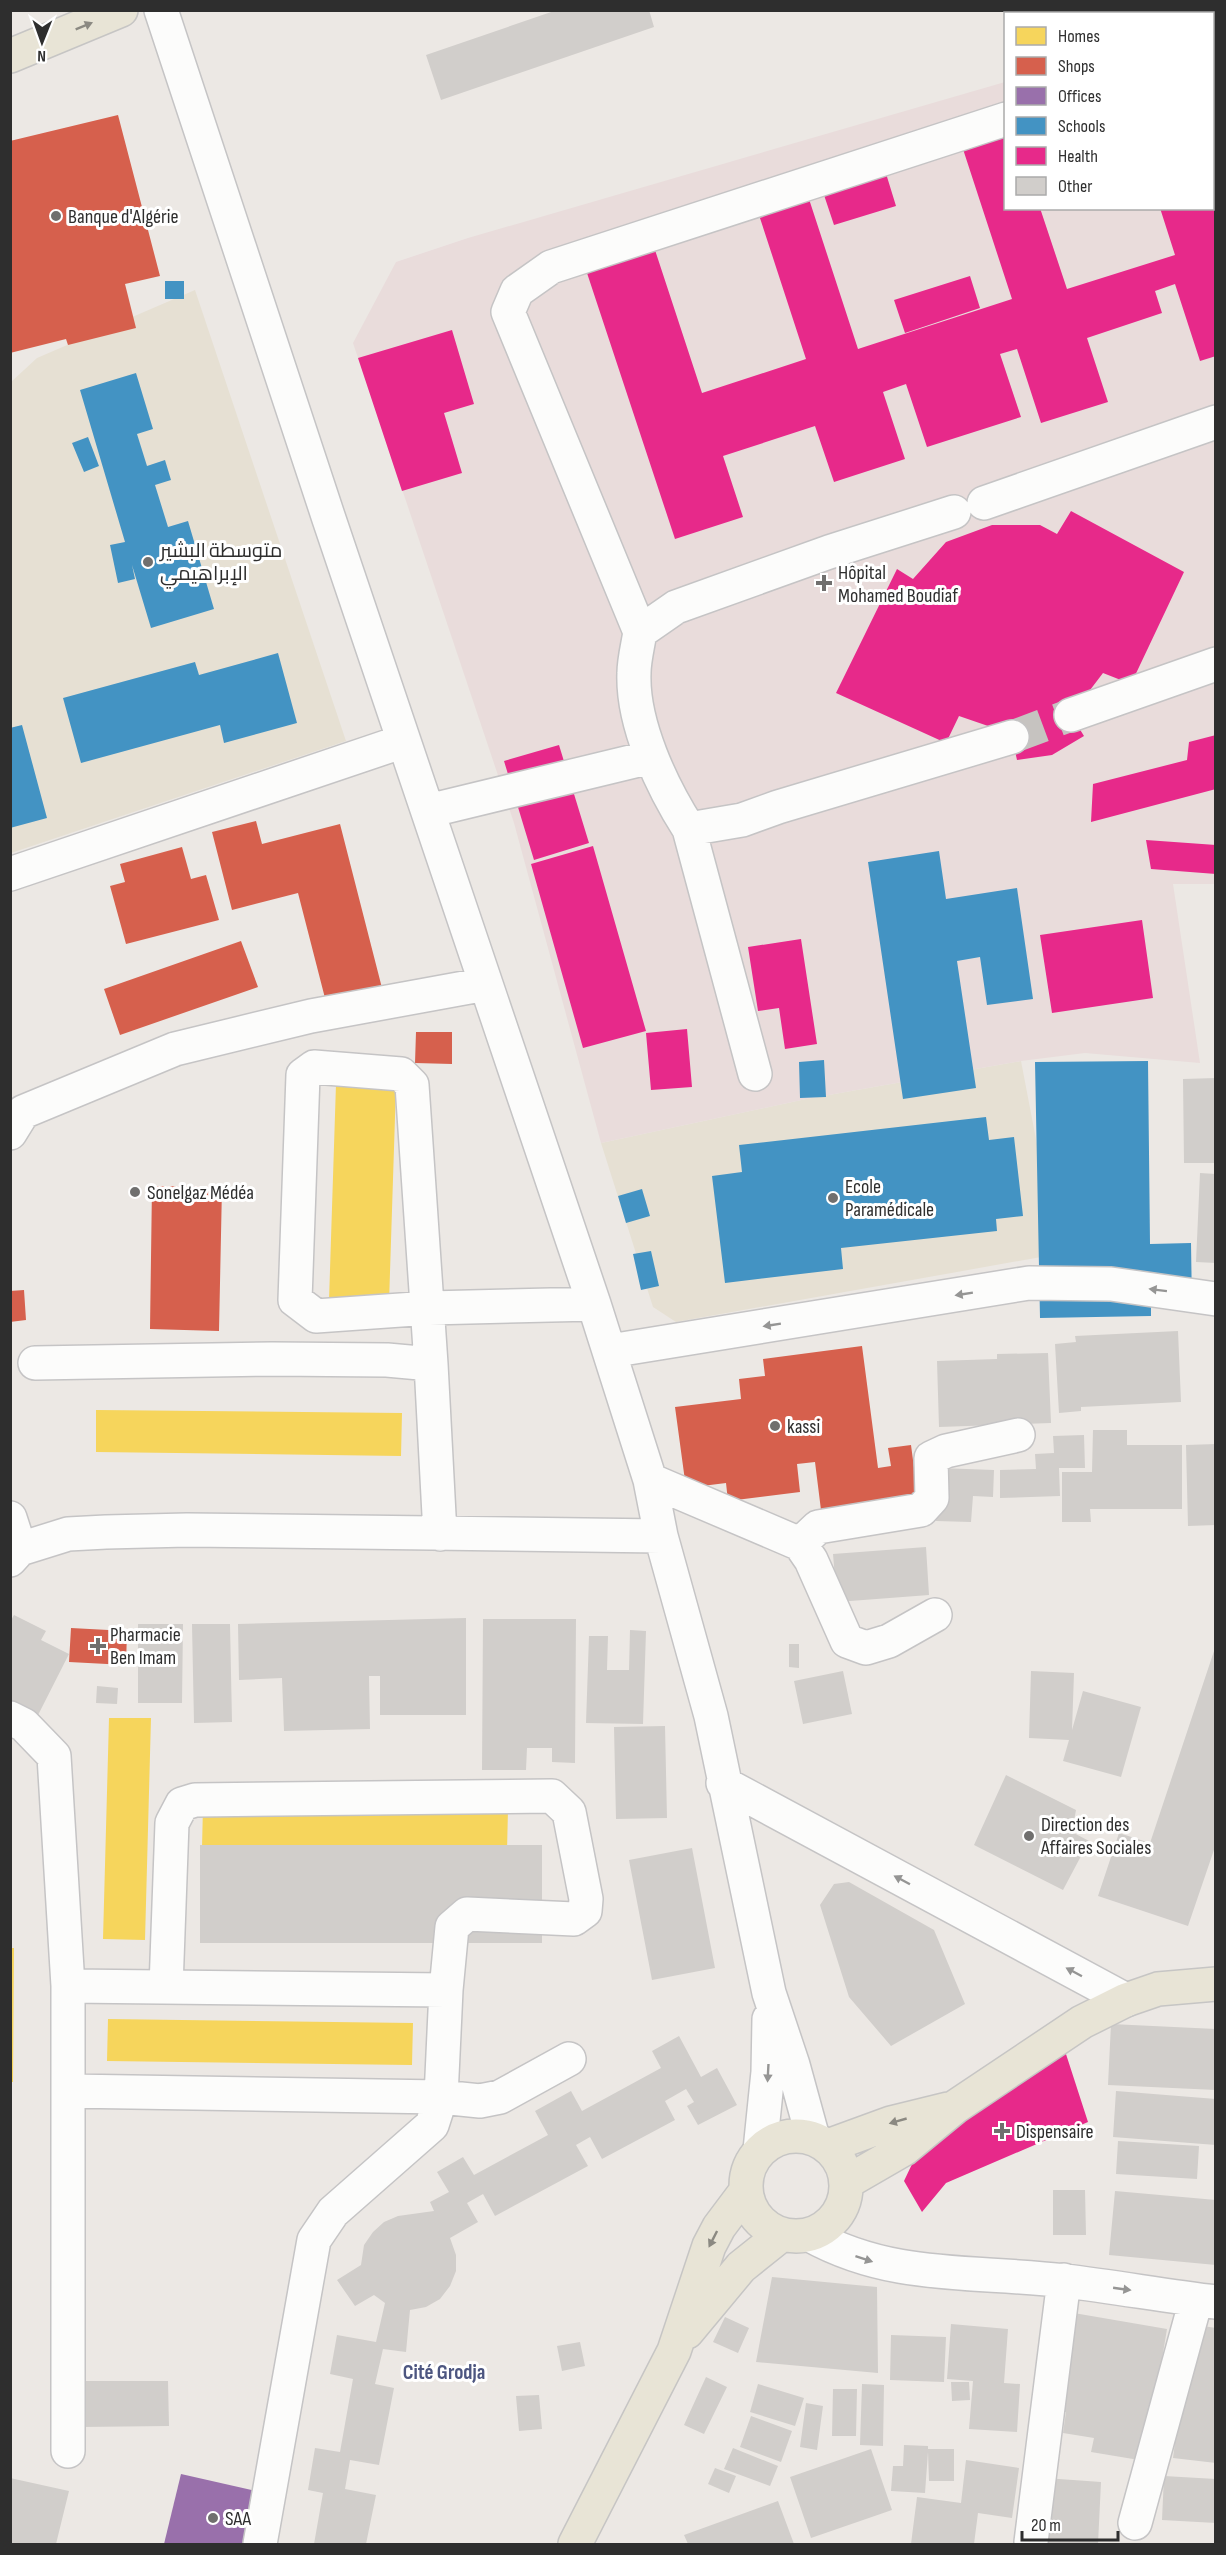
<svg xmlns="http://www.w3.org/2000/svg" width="1226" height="2555" font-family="'Sofia Sans Condensed',Cairo,sans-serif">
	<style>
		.education { fill: #e6e0d3 }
		.medical { fill: #e9dcdb }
		.homes { fill: #f6d55c }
		.shops { fill: #d6604d }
		.offices { fill: #9970ab }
		.schools { fill: #4393c3 }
		.health { fill: #e7298a }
		.building { fill: #d1cecb }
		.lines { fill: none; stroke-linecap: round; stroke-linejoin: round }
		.minor-tunnel { stroke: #c6c3c0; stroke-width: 33; stroke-dasharray: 33 16; stroke-linecap: butt }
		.minor-casing { stroke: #c5c4c5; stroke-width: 36 }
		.major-casing { stroke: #c6c5c4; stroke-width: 36 }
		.minor { stroke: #fcfcfb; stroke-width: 33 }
		.major { stroke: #e8e4d6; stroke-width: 33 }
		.oneway { fill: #8b8982 }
		.oneway2 { fill: #959594 }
		.poi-dot { fill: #706f6e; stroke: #fff; stroke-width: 2 }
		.labels { text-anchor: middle; stroke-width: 6; stroke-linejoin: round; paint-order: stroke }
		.poi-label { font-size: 20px; fill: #2e2e2e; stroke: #fff; text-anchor: start }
		.neighbourhood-label { font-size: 21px; font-weight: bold; fill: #4d5680; stroke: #fff }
	</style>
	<rect width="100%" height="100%" fill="#ece8e4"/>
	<!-- education -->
	<path class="education" d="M195,290L346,741L11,853V382L37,358Z
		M1021,1061L1058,1254L676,1322L653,1307L601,1143L806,1099Z"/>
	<!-- medical -->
	<path class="medical" d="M1213,54L1215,56V884H1173L1200,1063L1085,1053L1021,1061L806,1099L601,1143L514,823L353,343L396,262L468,238L1005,82L1006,208H1212Z"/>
	<!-- homes -->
	<path class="homes" d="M336,1084L396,1086L389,1303L329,1301Z
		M96,1410L402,1413L401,1456L96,1452Z
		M109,1718H151L145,1940L103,1939Z
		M203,1806L508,1809L507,1851L202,1848Z
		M10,1948H14L13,2082H10Z
		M108,2019L413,2023L412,2065L107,2061Z"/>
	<!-- shops -->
	<path class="shops" d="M118,115L160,276L125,284L136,328L68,345L66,339L10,353V141Z
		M256,821L262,844L340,824L382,988L326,1002L298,893L232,910L212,832Z
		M182,847L191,879L206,875L219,920L126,944L110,886L125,882L120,864Z
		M241,941L258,987L120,1035L104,989Z
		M416,1032H452V1064L415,1063Z
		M152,1186L222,1187L219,1331L150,1329Z
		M24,1290L26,1320L10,1322V1291Z
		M862,1346L878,1468L891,1466L888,1448L911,1445L918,1498L821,1510L815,1462L797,1464L800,1492L728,1501L726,1483L686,1488L675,1407L741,1399L739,1379L765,1376L763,1359Z
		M71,1628L127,1631L126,1665L69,1662Z"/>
	<!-- offices -->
	<path class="offices" d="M181,2474L261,2492L249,2544H164Z"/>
	<!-- schools -->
	<path class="schools" d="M165,281H184V299H165Z
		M136,373L153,429L137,434L147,466L165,460L171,480L155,485L168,527L188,521L214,609L151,628L132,565L135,579L118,583L110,545L125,542L80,390Z
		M88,437L99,466L84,472L72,443Z
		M278,653L297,723L224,743L220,725L81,763L63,698L195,662L199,675Z
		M22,725L47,818L10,828V728Z
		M939,851L946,899L1017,888L1033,999L987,1005L980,957L957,961L976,1088L903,1099L868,862Z
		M824,1060L826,1097L800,1098L799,1062Z
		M1148,1061L1150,1244L1191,1243L1192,1305L1151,1306V1316L1040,1318L1035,1062Z
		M986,1117L989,1140L1014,1137L1023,1216L996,1219L997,1231L841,1248L843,1269L725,1283L712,1176L742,1172L739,1145Z
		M642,1189L650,1216L626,1223L618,1196Z
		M651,1251L659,1286L641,1290L633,1254Z"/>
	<!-- health -->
	<path class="health" d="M1006,128V208H1040L1067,289L1175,255L1160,208H1213L1216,217V356L1200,361L1175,284L1155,291L1162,313L1087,338L1108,402L1041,423L1017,349L1000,354L1021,417L927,447L906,384L883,392L905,459L834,482L815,426L723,456L743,517L675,539L587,273L655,250L702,393L806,359L759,215L809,199L858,349L1012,299L961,143Z
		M1216,130V174H1215L1212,131Z
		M884,167L896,206L834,225L821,186Z
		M970,276L980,308L905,333L894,300Z
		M452,330L474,404L444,413L462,473L402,491L358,358Z
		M1071,511L1184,572L1131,684L1103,673L1071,715L1084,736L1052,755L1017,760L1010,729L991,727L959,716L946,743L836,693L897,569L913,579L946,542L992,525H1040L1057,534Z
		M1216,735V789L1091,822L1093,784L1187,760L1189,742Z
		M559,745L589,843L534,860L504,761Z
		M1146,840L1216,845V874L1151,869Z
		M593,846L646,1031L583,1048L531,864Z
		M1142,920L1153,998L1052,1013L1040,935Z
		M801,939L817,1044L785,1049L779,1008L758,1011L748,947Z
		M687,1029L692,1087L651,1090L646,1033Z
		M1065,2051L1088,2122L946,2183L922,2212L904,2181L923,2141Z"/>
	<!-- building -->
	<path class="building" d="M557,10H649L654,27L441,100L426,55Z
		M1216,1078V1163H1184L1183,1079Z
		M1200,1173L1216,1174V1263L1196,1262Z
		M1178,1331L1181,1402L1081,1407V1411L1059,1413L1055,1344L1076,1342L1075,1336Z
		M1048,1353L1051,1423L939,1427L937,1361L997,1359V1354Z
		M1093,1430H1127V1445H1182V1509H1090L1091,1522H1062V1472H1092Z
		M1084,1435L1085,1468H1059L1060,1496L1000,1498V1470L1036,1469L1035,1454L1054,1453L1053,1436Z
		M1216,1444V1525L1188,1526L1186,1445Z
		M939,1468L994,1470L993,1497L973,1496L971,1522L936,1521Z
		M926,1547L929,1595L837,1602L833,1554Z
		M14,1615L46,1631L41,1640L69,1654L34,1723L10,1712V1622Z
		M466,1618V1715H380V1676H369L370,1729L284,1731L282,1678L239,1680L238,1624Z
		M483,1619H576L575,1763L552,1762V1748H527L526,1770H482Z
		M138,1624H183L182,1703H138Z
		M192,1624H230L232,1722L194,1723Z
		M630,1630L646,1631L643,1724L586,1723L589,1636H608L607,1670H629Z
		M789,1644H799V1668L789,1667Z
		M1216,1645V1844L1188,1926L1098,1896L1119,1833L1150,1843Z
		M843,1671L852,1714L803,1724L794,1681Z
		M1031,1671L1074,1673L1072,1730L1083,1691L1141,1707L1121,1777L1063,1761L1069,1740L1029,1738Z
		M97,1686L118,1688L117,1704L96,1703Z
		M665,1726L667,1818L616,1819L614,1727Z
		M1006,1775L1076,1810L1072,1832L1089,1841L1063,1890L974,1845Z
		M200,1845H542V1943H200Z
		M692,1848L715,1968L652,1980L629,1860Z
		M849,1882L934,1930L965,2004L891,2046L849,1997L820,1905L834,1884Z
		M1111,2024L1216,2029V2090L1108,2085Z
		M679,2036L701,2077L717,2068L737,2105L698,2125L687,2106L694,2102L686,2089L665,2101L675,2120L602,2159L590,2137L576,2145L588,2166L495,2216L483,2194L467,2203L478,2222L450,2238L456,2255V2271L450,2286L440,2299L426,2307L410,2310L406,2352L383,2349L375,2384L394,2388L379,2465L350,2460L345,2489L376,2495L366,2544H314L323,2493L308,2490L315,2448L340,2452L353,2379L330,2374L337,2335L376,2342L385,2303L374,2295L355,2306L337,2280L361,2265L364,2245L373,2232L384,2222L398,2216L434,2211L430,2202L449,2192L437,2172L463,2157L474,2175L548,2135L535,2111L571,2091L582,2111L661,2068L652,2051Z
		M1116,2091L1216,2099V2145L1113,2137Z
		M1118,2141L1199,2146L1197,2179L1116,2174Z
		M1053,2190H1085L1086,2235H1053Z
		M1115,2191L1216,2200V2265L1109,2255Z
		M772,2277L877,2287L878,2373L756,2362Z
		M1068,2312L1167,2329L1145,2461L1091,2452L1094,2438L1063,2433L1066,2412L1052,2410Z
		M725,2317L749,2328L738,2353L713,2342Z
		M951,2324L1008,2329L1004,2383L1020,2384L1017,2432L969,2429L973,2381L947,2379Z
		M1190,2324L1216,2328V2463L1173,2458Z
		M891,2335L946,2337L944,2382L890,2380Z
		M580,2342L585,2366L562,2371L557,2346Z
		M706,2377L727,2387L704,2434L684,2425Z
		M81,2381H168L169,2426L81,2427Z
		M951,2382H969L970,2400L952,2401Z
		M758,2384L804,2398L795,2426L750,2412Z
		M862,2384L884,2385L883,2446L860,2445Z
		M833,2389H857L856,2436H832Z
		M539,2395L542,2429L519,2431L516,2396Z
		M806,2403L823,2406L817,2450L800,2447Z
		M751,2416L792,2431L781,2462L740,2447Z
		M904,2445L928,2446V2449H954V2481H929L928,2452L925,2493L891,2491L893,2466H903Z
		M733,2448L778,2466L770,2486L724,2469Z
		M871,2449L892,2510L811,2538L790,2477Z
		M966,2460L1019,2468L1012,2518L978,2513L974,2544H911L917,2497L961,2503Z
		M715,2468L736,2476L729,2493L708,2484Z
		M1164,2476L1216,2479V2523L1162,2520Z
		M10,2478L69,2491L56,2544H10Z
		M1045,2478L1101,2482L1098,2544H1042Z
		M778,2501L794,2544H688L684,2535Z"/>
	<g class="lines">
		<!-- minor-tunnel -->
		<path class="minor-tunnel" d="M1012,737L1071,715"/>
		<defs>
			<path id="minor" d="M161,10L329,519L594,1304L650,1480L661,1536L711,1716L769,1993L793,2065L813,2138
				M1212,94L1216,95
				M984,503L1216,422
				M954,512L829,552L676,607L640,632C638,645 634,660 634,673C632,724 662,787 689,829L742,820L778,807L1012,737
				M640,632L508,312L517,291L551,267L1006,119
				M1071,715L1216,664
				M428,811L651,757
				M689,829L755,1074
				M10,874L404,741
				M10,1133L23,1112L175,1049L311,1016L486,984
				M610,1351L1029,1283L1111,1284L1216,1299
				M35,1363L272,1359L387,1360L431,1364L440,1534
				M431,1364L412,1085L401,1074L314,1067L303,1075L295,1300L316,1316L429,1308L594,1304
				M650,1480L800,1544L811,1560L847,1641L866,1648L889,1641L935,1615
				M10,1518L20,1549
				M800,1544L818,1527L921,1510L932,1498L931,1458L946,1451L1018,1435
				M10,1560L20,1549L68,1534L106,1532L187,1530L661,1536
				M10,1718L24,1725L54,1756L68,1986V2451
				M723,1783L1126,2000
				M68,1986L446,1990L452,1927L467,1914L574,1919L585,1911L586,1899L569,1812L552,1796L195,1800L182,1804L172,1823L166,1987
				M69,2091L441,2097L480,2101L500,2097L569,2059
				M760,2150L768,2072L769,2019
				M810,2235C893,2281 975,2270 1065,2281C1116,2287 1165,2296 1216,2302
				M1135,2523L1196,2300
				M1031,2542L1064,2280
				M260,2544L314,2240L333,2212L432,2125L441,2097L446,1990"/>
			<path id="major" d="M10,56L121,10
				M746 2186a50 50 0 1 1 100 0a50 50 0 1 1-100 0Z
				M828,2146L891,2123L948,2109
				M847,2182L904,2149L955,2107L1082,2022L1126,2000L1158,1989L1216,1984
				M687,2332L741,2267L781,2235
				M575,2544L674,2351L709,2246L719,2227L746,2191"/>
		</defs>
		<!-- minor casing -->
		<use href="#minor" class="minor-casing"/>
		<!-- major casing -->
		<use href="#major" class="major-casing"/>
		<!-- minor -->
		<use href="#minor" class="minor"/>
		<!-- major -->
		<use href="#major" class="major"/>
	</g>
	<!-- one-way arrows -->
	<defs><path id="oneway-solid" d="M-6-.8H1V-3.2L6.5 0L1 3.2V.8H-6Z" transform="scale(1.5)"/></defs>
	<g class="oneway">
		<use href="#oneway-solid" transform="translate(84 26) rotate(-22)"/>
		<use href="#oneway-solid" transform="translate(898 2121) rotate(164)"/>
		<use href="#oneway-solid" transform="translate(713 2239) rotate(117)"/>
	</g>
	<g class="oneway2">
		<use href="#oneway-solid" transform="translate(1158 1290) rotate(-173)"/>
		<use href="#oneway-solid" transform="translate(964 1294) rotate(171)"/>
		<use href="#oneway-solid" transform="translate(772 1325) rotate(171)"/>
		<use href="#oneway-solid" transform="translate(902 1880) rotate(-152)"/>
		<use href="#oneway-solid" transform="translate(1074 1972) rotate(-152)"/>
		<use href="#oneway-solid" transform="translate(768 2073) rotate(93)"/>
		<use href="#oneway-solid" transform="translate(864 2259) rotate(18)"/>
		<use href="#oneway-solid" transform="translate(1122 2289) rotate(8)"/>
	</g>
	<!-- markers -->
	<g class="poi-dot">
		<circle cx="56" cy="216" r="6"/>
		<circle cx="148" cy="562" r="6"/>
		<path d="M821 574h6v6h6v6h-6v6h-6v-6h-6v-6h6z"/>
		<circle cx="135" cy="1192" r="6"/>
		<circle cx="833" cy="1198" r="6"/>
		<circle cx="775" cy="1426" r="6"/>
		<path d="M95 1637h6v6h6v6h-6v6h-6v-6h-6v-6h6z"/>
		<circle cx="1029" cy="1836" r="6"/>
		<path d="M999 2122h6v6h6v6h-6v6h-6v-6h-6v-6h6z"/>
		<circle cx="213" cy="2518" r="6"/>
	</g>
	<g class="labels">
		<!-- poi labels -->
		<g class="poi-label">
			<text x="68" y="223">Banque d'Algérie</text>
			<text x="160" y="557">متوسطة البشير<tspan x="160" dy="23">الإبراهيمي</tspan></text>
			<text x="838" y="579">Hôpital<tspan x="838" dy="23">Mohamed Boudiaf</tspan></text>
			<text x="845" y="1193">Ecole<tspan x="845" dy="23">Paramédicale</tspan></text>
			<text x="147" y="1199">Sonelgaz Médéa</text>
			<text x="787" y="1433">kassi</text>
			<text x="110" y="1641">Pharmacie<tspan x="110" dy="23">Ben Imam</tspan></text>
			<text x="1041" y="1831">Direction des<tspan x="1041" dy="23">Affaires Sociales</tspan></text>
			<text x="1016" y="2138">Dispensaire</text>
			<text x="225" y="2525">SAA</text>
		</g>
		<!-- neighbourhood labels -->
		<g class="neighbourhood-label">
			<text x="444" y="2379">Cité Grodja</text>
		</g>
	</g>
	<!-- border -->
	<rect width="1226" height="2555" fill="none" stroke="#2e2e2e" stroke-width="24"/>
	<!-- legend -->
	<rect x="1004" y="12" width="210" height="198" fill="#ffffff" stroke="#ababab" stroke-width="1.5"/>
	<rect x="1016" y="27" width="30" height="18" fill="#f6d55c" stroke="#ababab" stroke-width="1.5"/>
	<text x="1058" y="42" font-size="18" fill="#2e2e2e">Homes</text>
	<rect x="1016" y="57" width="30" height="18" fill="#d6604d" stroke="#ababab" stroke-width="1.5"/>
	<text x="1058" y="72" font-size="18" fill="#2e2e2e">Shops</text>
	<rect x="1016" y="87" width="30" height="18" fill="#9970ab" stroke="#ababab" stroke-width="1.5"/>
	<text x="1058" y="102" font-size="18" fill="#2e2e2e">Offices</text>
	<rect x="1016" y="117" width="30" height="18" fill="#4393c3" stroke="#ababab" stroke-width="1.5"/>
	<text x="1058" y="132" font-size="18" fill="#2e2e2e">Schools</text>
	<rect x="1016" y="147" width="30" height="18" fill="#e7298a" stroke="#ababab" stroke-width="1.5"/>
	<text x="1058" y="162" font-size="18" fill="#2e2e2e">Health</text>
	<rect x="1016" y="177" width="30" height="18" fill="#d1cecb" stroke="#ababab" stroke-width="1.5"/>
	<text x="1058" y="192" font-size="18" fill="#2e2e2e">Other</text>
	<!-- north arrow -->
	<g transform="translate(42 42) rotate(181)" stroke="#ffffff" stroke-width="4.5" paint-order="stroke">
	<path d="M0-4.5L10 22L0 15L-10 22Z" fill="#2e2e2e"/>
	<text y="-9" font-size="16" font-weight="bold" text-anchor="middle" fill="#2e2e2e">N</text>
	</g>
	<!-- scale -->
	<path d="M1022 2531v9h96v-9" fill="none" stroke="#2e2e2e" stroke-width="3"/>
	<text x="1031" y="2531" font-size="18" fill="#2e2e2e" stroke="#ffffff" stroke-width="4.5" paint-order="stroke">20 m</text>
</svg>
